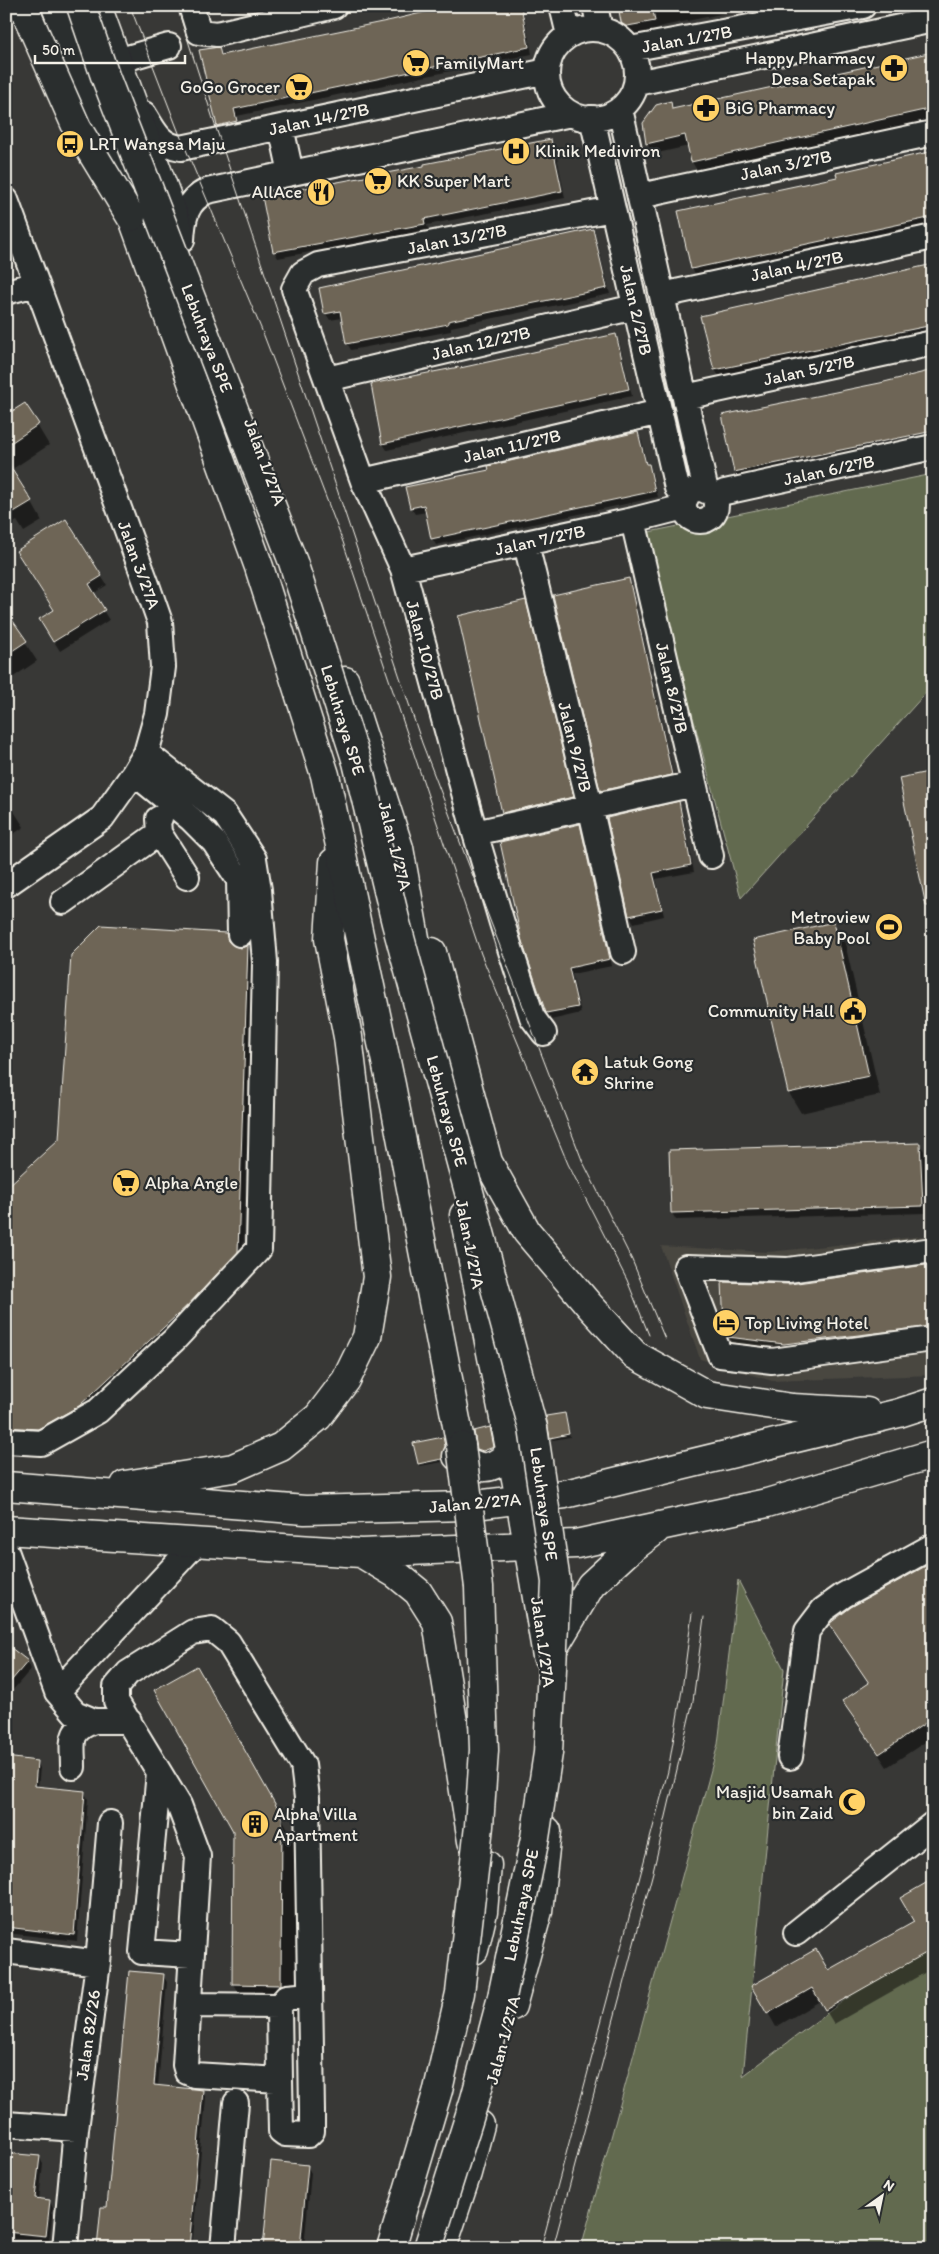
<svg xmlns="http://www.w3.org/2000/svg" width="939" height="2254" font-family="Itim,sans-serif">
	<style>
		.built { fill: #484640 }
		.green { fill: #626a50; stroke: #abae9c }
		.shadow { fill: #0007 }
		.building { fill: #6e6556; stroke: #f4f1e8 }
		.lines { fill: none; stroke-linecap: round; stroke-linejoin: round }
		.minor-casing { stroke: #f4f1e8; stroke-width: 28 }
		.major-casing { stroke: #f4f1e8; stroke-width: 31 }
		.highway-casing { stroke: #f4f1e8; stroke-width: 31 }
		.minor { stroke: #2a2d2e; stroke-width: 24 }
		.major { stroke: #2a2d2e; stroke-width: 28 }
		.highway { stroke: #2a2d2e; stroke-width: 28 }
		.tram { stroke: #f4f1e8; stroke-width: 1 }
		.highway-bridge-casing { stroke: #f4f1e8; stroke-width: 31; stroke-linecap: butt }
		.highway-bridge { stroke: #2a2d2e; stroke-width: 28 }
		.labels { text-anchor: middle; stroke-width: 4.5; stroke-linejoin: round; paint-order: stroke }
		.street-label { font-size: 18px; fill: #f4f1e8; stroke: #2a2d2e }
		.poi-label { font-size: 18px; fill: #f4f1e8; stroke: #2a2d2e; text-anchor: start }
	</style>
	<rect width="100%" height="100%" fill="#383836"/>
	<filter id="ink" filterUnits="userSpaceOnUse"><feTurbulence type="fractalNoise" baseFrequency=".02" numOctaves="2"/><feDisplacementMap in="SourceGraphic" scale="10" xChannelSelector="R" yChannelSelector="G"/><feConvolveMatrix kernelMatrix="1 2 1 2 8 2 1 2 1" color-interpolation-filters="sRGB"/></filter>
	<g filter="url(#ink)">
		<!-- built -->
		<path class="built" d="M933,1235V1375L772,1381L700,1359L661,1246L768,1252Z"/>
		<!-- green -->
		<path class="green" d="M933,474V685L741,898L644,533Z
			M738,1580L784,1669L743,2076L933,1934V2248H581L718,1744Z"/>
		<!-- shadow -->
		<path class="shadow" d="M222,6H254L231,11Z
			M460,6H522L532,54L237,116L240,128L222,132L218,126L219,49L223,56Z
			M619,6H759L659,27L660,31L629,37L623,27Z
			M933,53V119L698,172L692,162L689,146L653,154L647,144L670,103L674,110Z
			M551,140L555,147L565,198L427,225L428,230L278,258L274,251L425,167Z
			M933,152V224L696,275L692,269L838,178Z
			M592,231L596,238L610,294L451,327V331L351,350L347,343L342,318L330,320L326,314L320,289Z
			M933,265V333L719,376L715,370Z
			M615,335L619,342L632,396L387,450L383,444L460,370Z
			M933,372V437L739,478L735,471L881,384Z
			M25,405L49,445L14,468L6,457V413L8,415Z
			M638,434L642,441L647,465L652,472L658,497L436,545L432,538L427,512L415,514L411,508L490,471Z
			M6,471L31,501L42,521L24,532L17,521L6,527Z
			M23,560L101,576L107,585L93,594L109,620L60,651L46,629L55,610Z
			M628,579L632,586L675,782L606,797L602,790Z
			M525,602L529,608L577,804L507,819L503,812Z
			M6,613L37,661L6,682Z
			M933,772V935L900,779Z
			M6,799L24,827L6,839Z
			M678,803L682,810L694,872L656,879L664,916L634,923L630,916L608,819Z
			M579,825L583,832L612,966L572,974L581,1013L551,1020L546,1010Z
			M833,924L845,943L880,1095L801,1113L789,1093L755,941Z
			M225,934L232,945L241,949L247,946L253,957L243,1263L85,1416L44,1439H6V1183L10,1186L60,1140Z
			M920,1144L924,1151L926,1213L676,1220L672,1213L670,1152Z
			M933,1265V1336L798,1353L735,1347L729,1337L790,1285Z
			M566,1417L570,1437L553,1440L551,1438Z
			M489,1429L495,1450L485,1454L478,1449Z
			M443,1438L446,1450L443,1462L420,1466L419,1463Z
			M933,1563V1737L887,1767L852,1715Z
			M6,1645L27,1662L31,1669L6,1698Z
			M215,1699L300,1850L299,2017L252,2016L234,1984V1831Z
			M6,1759L36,1762L40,1768L38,1788L84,1792L88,1799L77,1941L6,1933Z
			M933,1881V1968L834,2024L820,2001L776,2027L753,1986L828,1972L916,1922Z
			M163,1976L167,1982L158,2087L202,2091L206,2098L192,2248H99Z
			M6,2154L39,2157L43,2164L39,2200L49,2201L53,2208L49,2242L6,2238Z
			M307,2166L311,2173L304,2248H264Z"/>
		<!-- building -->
		<path class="building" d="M450,6H521L529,47L234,109L237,121L217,126L199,50L219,47L221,55L392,20Z
			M618,6H652L655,21L622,27Z
			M933,52V108L691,162L685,135L646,144L643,123L656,105L671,101L672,109Z
			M551,139L562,191L424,219L425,224L273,252L262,196L424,166V164Z
			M933,151V217L691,269L678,211L837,177L836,173Z
			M593,229L607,288L448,321V324L346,344L340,311L324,314L319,288Z
			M933,264V325L714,370L700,316Z
			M616,334L629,389L382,444L371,384L459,367L460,368Z
			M933,370V431L734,472L722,415L880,383Z
			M25,403L39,424L6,446V415Z
			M638,432L646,464H649L655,491L431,539L424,505L410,508L405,487L489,470L488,466Z
			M6,460L32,501L12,513L6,504Z
			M66,519L102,576L89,584L105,610L53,642L39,619L54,610L16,551Z
			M629,578L672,775L600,791L553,595Z
			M526,600L574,797L502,813L458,616Z
			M6,611L27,641L6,655Z
			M933,771V906H926L899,778Z
			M679,801L691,865L653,873L662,909L629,916L607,818Z
			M580,824L610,959L569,968L578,1007L546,1013L522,942L500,842Z
			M834,922L869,1076L788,1093L753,940Z
			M101,925L226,933L228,941L234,946L241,948L248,945L238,1252L190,1303L79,1406L38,1429L6,1427V1188L59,1139L71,955Z
			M920,1143L923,1206L671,1213L669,1150Z
			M933,1264V1326L784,1344L728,1337L724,1327L722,1282L790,1284Z
			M565,1413L569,1434L550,1438L546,1416Z
			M490,1427L494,1447L483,1451L477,1449L474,1431Z
			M443,1437L445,1446L442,1459L418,1464L413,1443Z
			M933,1562V1718L879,1754L842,1701L869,1683L829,1624L851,1607Z
			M6,1644L28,1661L6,1687Z
			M197,1666L282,1816L281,1985L232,1984L233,1831L154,1690Z
			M6,1757L37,1761L35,1786L85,1791L74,1935L6,1927Z
			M933,1879V1949L825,2010L812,1988L767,2014L751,1986L816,1949L828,1970L914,1922L900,1898Z
			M129,1971L164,1974L154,2085L203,2090L189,2248H97L101,2207H107Z
			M6,2153L40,2156L35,2198L50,2200L46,2236L6,2232Z
			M271,2161L308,2165L300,2248H263Z"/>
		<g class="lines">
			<defs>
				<path id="minor" d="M191,6L199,32L217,34L334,6
					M562,6L569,35
					M595,6L600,29
					M547 74a45 45 0 1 1 90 0a45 45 0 1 1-90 0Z
					M630,49L863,6
					M117,61L169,46
					M637,83L933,20
					M620,109L706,491
					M144,114C154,131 160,145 181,148L547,71
					M592,118L677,488L686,498
					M281,127L291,173
					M640,196L933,133
					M6,200L146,582L160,622L163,667L157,714L146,753L134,773L102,818L6,885
					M182,240C183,218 186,201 207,191L571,114
					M6,292L36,284
					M662,295L933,237
					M327,379L635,307
					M685,397L933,343
					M363,481L660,412
					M684 505a16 16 0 1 1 32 0a16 16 0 1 1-32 0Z
					M714,497L725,492L933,447
					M633,520L711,856
					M526,544L590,806L623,952
					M403,569L633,520L676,509L684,504
					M134,773L191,819L214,842L239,880L240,934
					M160,818L158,819L159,833L187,877
					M475,833L694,784
					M63,902L159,833
					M544,1033L532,1017L502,923L475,833L403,569L363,481L294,289L303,273L318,265L613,209
					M933,1250L788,1270L686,1267L720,1355L772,1361L933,1339
					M6,1441L41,1443L98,1411L174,1340L259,1249L265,962L259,890L254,859L225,815L146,753
					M6,1551L57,1692L75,1713L94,1721H129
					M212,1629L228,1642L303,1765L307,1798L312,2111V2131L308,2135L285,2134L281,2131L280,2080L194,2075L187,2072L185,2065L198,1856L179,1805L116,1701V1687L128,1673L193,1632Z
					M57,1692L197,1542
					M790,1757L807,1631L823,1610L844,1595L933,1546
					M73,1767C73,1742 67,1731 94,1721
					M159,1772L142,1952L191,1955
					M796,1933L933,1824
					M6,1951L98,1963
					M189,2005L279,2006L287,1997L310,1995
					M279,2006L280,2080
					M6,2124L76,2129
					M65,2248L76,2129L98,1963L110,1823
					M223,2248L236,2103"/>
				<path id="major" d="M97,6L180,233
					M345,681L399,848L423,983
					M432,952L488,1162L527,1232L589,1305L635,1355L707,1395L792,1408L867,1412
					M464,1215L520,1499L547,1656
					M457,1456C481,1470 490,1473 511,1452
					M125,1485L233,1468L281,1447L318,1417L346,1380L367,1337L377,1277L348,1037L329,939L334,862
					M6,1486L305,1510L467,1506L565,1494L899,1413L933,1402
					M6,1530L361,1553L576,1544L767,1503L933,1454
					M361,1553L396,1574L418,1592L437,1622L472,1841
					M548,1657L591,1585L627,1552L656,1530
					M474,1950L483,1912L487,1865
					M512,2006L538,1911L547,1831
					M445,2239L467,2173L480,2125"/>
				<path id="highway" d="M56,6L259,567L325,775L391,1085L461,1446"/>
			</defs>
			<!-- minor casing -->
			<use href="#minor" class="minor-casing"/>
			<!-- major casing -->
			<use href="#major" class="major-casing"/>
			<!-- highway casing -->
			<use href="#highway" class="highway-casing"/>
			<!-- minor -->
			<use href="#minor" class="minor"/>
			<!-- major -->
			<use href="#major" class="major"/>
			<!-- highway -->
			<use href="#highway" class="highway"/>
			<!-- tram -->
			<path class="tram" d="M130,6L179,133L263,333L343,542L481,954L568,1164L627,1280L649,1335
				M177,6L214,122L422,743L582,1160L632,1260L665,1339
				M541,2248L668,1771L682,1690L692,1613
				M553,2248L653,1872L693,1701L704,1617"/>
			<defs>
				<path id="highway-bridge" d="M23,6L77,128L131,217
					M81,6L105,76L293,562L357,762L396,923L533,1428L556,1582L548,1753L535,1838L502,1997L475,2099L428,2248
					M391,2248L438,2090L460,1993L479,1826L484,1750L479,1587L461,1446"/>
			</defs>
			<!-- highway-bridge casing -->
			<use href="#highway-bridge" class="highway-bridge-casing"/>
			<!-- highway-bridge -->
			<use href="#highway-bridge" class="highway-bridge"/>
		</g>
	</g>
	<!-- icons -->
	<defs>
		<symbol id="supermarket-disc" viewBox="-11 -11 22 22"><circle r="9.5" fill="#ffd166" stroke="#2a2d2e"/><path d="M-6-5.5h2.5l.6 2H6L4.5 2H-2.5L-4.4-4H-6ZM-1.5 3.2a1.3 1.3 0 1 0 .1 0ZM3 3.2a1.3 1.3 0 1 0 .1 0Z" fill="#111"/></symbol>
		<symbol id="pharmacy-disc" viewBox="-11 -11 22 22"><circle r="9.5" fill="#ffd166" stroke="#2a2d2e"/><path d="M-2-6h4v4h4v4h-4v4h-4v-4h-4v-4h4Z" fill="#111"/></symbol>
		<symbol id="bus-disc" viewBox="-11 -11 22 22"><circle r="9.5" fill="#ffd166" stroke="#2a2d2e"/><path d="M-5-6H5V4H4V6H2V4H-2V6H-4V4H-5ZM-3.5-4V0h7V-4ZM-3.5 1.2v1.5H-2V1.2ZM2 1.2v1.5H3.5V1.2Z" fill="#111"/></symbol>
		<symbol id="hospital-disc" viewBox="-11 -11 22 22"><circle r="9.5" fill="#ffd166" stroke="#2a2d2e"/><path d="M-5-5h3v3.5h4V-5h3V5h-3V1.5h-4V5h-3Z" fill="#111"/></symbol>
		<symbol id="restaurant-disc" viewBox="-11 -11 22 22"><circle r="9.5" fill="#ffd166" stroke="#2a2d2e"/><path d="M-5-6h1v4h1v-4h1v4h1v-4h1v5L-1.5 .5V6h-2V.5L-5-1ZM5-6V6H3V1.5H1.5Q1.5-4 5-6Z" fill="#111"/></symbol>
		<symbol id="stadium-disc" viewBox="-11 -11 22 22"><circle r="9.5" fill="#ffd166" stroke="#2a2d2e"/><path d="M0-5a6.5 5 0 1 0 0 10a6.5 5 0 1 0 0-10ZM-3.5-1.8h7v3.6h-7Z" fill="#111"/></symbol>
		<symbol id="civic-disc" viewBox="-11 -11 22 22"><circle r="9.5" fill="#ffd166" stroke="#2a2d2e"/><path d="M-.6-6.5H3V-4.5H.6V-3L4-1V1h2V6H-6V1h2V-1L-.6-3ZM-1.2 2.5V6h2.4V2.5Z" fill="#111"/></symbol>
		<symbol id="temple-disc" viewBox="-11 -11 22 22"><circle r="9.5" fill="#ffd166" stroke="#2a2d2e"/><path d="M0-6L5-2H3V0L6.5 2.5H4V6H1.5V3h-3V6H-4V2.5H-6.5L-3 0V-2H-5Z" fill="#111"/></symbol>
		<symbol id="hotel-disc" viewBox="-11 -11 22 22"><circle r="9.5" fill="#ffd166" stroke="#2a2d2e"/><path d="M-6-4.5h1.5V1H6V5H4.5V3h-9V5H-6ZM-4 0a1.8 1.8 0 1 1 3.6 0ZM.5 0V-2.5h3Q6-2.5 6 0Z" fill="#111"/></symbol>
		<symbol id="mosque-disc" viewBox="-11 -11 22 22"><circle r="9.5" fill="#ffd166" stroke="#2a2d2e"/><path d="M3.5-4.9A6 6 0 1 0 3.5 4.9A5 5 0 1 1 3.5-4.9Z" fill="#111"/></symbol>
		<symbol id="building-disc" viewBox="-11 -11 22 22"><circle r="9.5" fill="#ffd166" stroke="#2a2d2e"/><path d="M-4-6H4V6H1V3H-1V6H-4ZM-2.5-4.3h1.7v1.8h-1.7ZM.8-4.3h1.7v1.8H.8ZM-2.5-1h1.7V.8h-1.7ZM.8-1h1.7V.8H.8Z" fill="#111"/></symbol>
	</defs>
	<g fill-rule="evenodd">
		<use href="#supermarket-disc" x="400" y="47" width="32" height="32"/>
		<use href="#pharmacy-disc" x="878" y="52" width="32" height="32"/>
		<use href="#supermarket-disc" x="283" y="71" width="32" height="32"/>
		<use href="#pharmacy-disc" x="690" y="92" width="32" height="32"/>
		<use href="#bus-disc" x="54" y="128" width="32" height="32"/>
		<use href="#hospital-disc" x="500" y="135" width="32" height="32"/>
		<use href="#supermarket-disc" x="362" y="165" width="32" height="32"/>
		<use href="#restaurant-disc" x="305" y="176" width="32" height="32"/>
		<use href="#stadium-disc" x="873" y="911" width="32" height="32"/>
		<use href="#civic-disc" x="837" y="995" width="32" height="32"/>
		<use href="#temple-disc" x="569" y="1056" width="32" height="32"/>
		<use href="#supermarket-disc" x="110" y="1167" width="32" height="32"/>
		<use href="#hotel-disc" x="710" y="1307" width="32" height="32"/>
		<use href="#mosque-disc" x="836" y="1786" width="32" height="32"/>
		<use href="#building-disc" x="239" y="1808" width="32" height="32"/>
	</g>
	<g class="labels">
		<!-- street labels -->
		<g class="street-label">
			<text transform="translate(687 39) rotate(-10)" y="6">Jalan 1/27B</text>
			<text transform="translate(319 119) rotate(-12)" y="6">Jalan 14/27B</text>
			<text transform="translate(786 165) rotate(-12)" y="6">Jalan 3/27B</text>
			<text transform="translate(457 239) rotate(-11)" y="6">Jalan 13/27B</text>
			<text transform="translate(797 266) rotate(-12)" y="6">Jalan 4/27B</text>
			<text transform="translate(636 310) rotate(77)" y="6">Jalan 2/27B</text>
			<text transform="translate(207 338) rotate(69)" y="6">Lebuhraya SPE</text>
			<text transform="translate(481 343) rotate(-13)" y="6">Jalan 12/27B</text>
			<text transform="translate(809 370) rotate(-12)" y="6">Jalan 5/27B</text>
			<text transform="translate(512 446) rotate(-13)" y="6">Jalan 11/27B</text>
			<text transform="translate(265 462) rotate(70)" y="6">Jalan 1/27A</text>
			<text transform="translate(829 470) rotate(-12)" y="6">Jalan 6/27B</text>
			<text transform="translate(540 540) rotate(-12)" y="6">Jalan 7/27B</text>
			<text transform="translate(139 565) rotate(70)" y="6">Jalan 3/27A</text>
			<text transform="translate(425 650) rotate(75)" y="6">Jalan 10/27B</text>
			<text transform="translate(672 688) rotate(77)" y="6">Jalan 8/27B</text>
			<text transform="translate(343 720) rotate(73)" y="6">Lebuhraya SPE</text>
			<text transform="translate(575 747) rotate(76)" y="6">Jalan 9/27B</text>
			<text transform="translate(395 846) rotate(76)" y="6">Jalan 1/27A</text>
			<text transform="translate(447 1111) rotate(75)" y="6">Lebuhraya SPE</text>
			<text transform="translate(470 1244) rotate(79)" y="6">Jalan 1/27A</text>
			<text transform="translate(475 1503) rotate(-5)" y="6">Jalan 2/27A</text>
			<text transform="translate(544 1504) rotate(82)" y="6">Lebuhraya SPE</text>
			<text transform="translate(543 1642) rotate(82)" y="6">Jalan 1/27A</text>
			<text transform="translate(521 1905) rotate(-78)" y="6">Lebuhraya SPE</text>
			<text transform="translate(88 2035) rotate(-82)" y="6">Jalan 82/26</text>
			<text transform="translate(503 2040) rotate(-75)" y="6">Jalan 1/27A</text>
		</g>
		<!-- poi labels -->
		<g class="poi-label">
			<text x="875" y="64" text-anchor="end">Happy Pharmacy<tspan x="875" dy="21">Desa Setapak</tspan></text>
			<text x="435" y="69">FamilyMart</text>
			<text x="280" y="93" text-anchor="end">GoGo Grocer</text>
			<text x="725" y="114">BiG Pharmacy</text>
			<text x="89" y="150">LRT Wangsa Maju</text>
			<text x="535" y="157">Klinik Mediviron</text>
			<text x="397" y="187">KK Super Mart</text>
			<text x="302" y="198" text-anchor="end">AllAce</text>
			<text x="870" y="923" text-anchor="end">Metroview<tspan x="870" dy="21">Baby Pool</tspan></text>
			<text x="834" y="1017" text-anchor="end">Community Hall</text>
			<text x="604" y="1068">Latuk Gong<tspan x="604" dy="21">Shrine</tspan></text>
			<text x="145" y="1189">Alpha Angle</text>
			<text x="745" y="1329">Top Living Hotel</text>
			<text x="833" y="1798" text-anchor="end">Masjid Usamah<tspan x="833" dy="21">bin Zaid</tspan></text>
			<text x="274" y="1820">Alpha Villa<tspan x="274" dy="21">Apartment</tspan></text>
		</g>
	</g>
	<!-- margin -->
	<rect width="939" height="2254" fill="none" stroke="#2a2d2e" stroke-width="25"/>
	<rect x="12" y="12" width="914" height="2229" fill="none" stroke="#f4f1e8" stroke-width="2" filter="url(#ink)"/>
	<!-- north arrow -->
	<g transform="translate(882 2196) rotate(33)" stroke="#2a2d2e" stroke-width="4" paint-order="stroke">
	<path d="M0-4L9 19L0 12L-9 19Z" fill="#f4f1e8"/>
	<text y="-8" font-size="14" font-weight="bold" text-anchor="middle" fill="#f4f1e8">N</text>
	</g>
	<!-- scale -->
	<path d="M35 55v8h150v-8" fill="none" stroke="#f4f1e8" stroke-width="2.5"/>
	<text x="42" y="55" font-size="15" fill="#f4f1e8" stroke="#2a2d2e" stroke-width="4" paint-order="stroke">50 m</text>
</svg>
